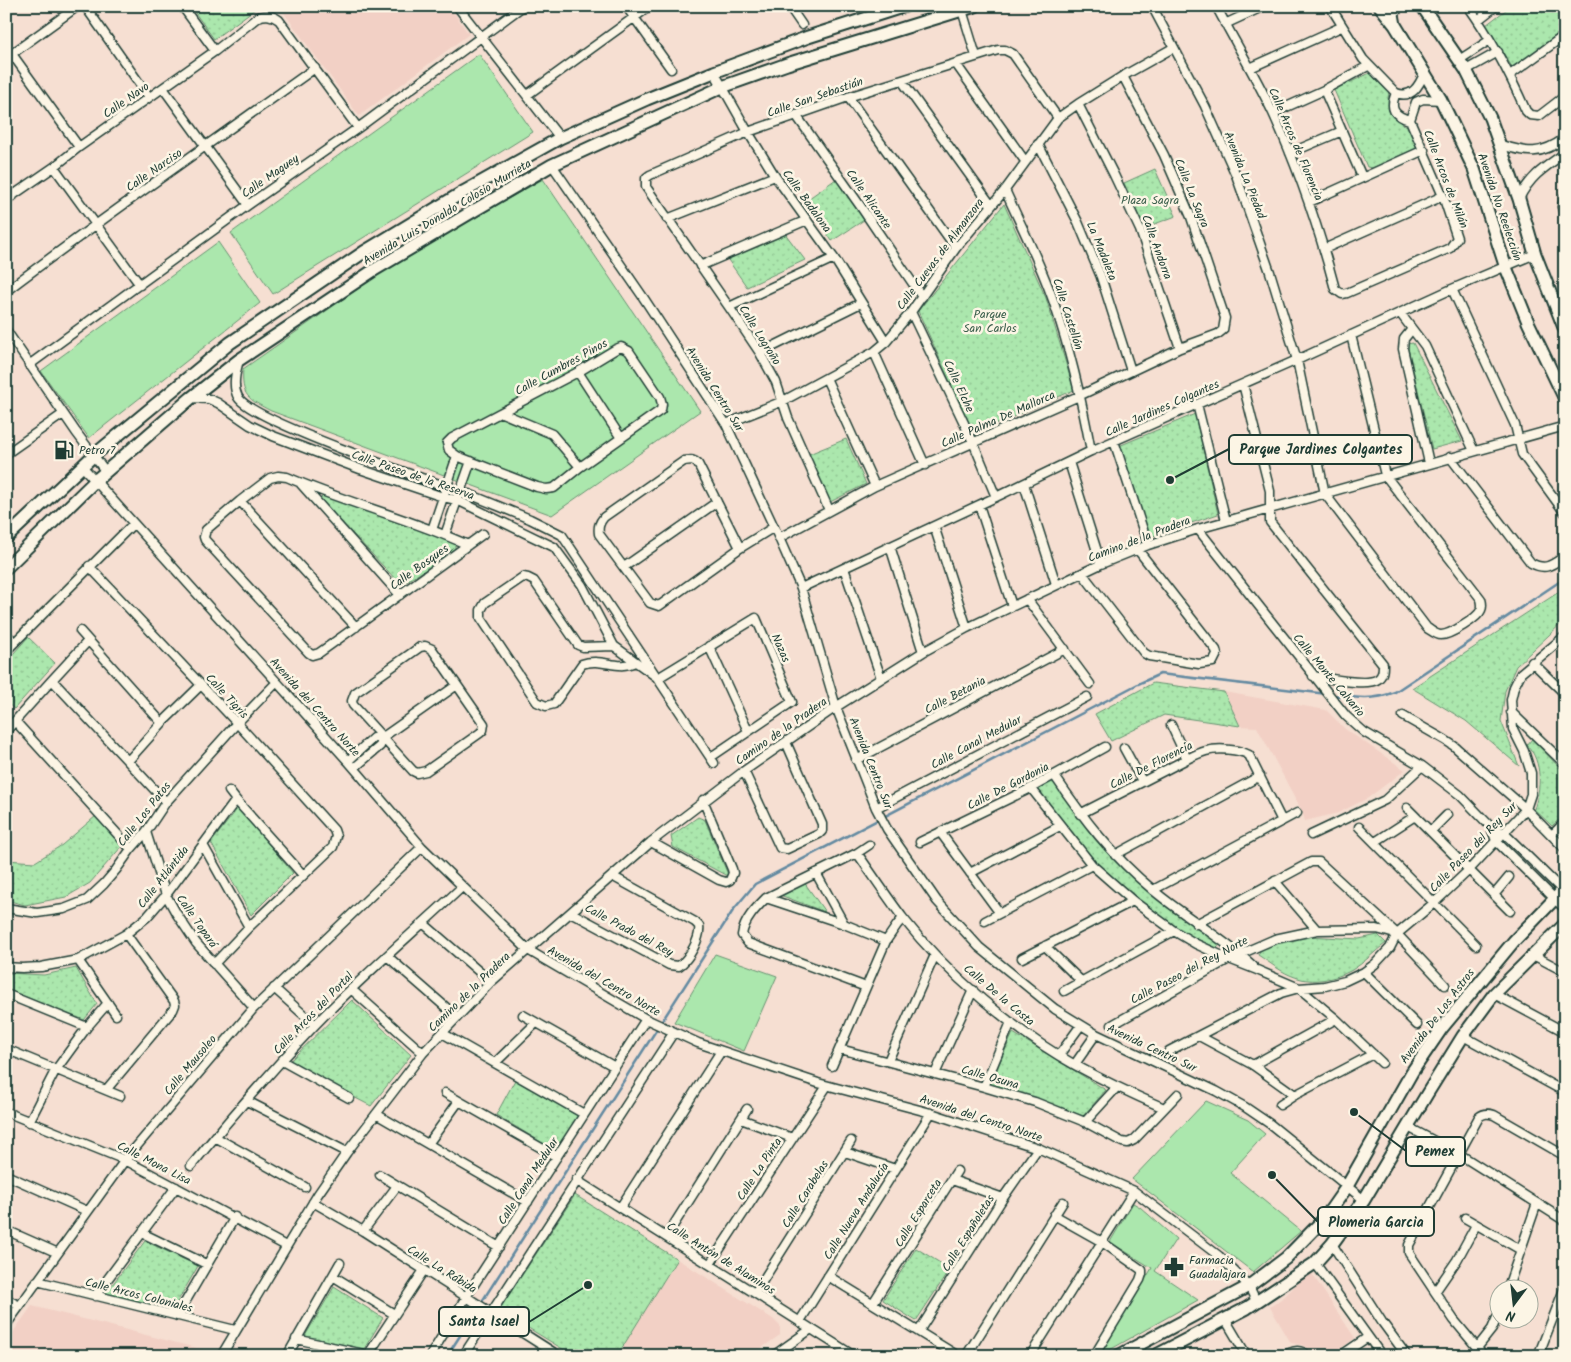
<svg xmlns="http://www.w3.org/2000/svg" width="1571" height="1362" font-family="Kalam,sans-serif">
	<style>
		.built { fill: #f2d0c5 }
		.grass { fill: #abe7ad; stroke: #659270 }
		.park { fill: url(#park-dots); stroke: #659270 }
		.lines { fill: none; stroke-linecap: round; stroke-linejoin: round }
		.stream { stroke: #638aa1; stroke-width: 2.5 }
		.street-casing { stroke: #1f3d34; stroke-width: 11 }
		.secondary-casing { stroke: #1f3d34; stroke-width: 15 }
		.street { stroke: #fcf5e5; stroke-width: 8 }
		.secondary { stroke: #fcf5e5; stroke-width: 11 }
		.labels { text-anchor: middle; stroke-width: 5; stroke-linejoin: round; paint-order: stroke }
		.street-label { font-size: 12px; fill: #1f3d34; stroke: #fcf5e5 }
		.park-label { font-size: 12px; fill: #3b5f4c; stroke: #fcf5e5 }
		.poi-label { font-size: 12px; fill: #1f3d34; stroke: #fcf5e5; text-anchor: start }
		.leader { fill: none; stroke: #1f3d34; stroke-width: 2 }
		.callout-dot { fill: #1f3d34; stroke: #fcf5e5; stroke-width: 2 }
		.callout { fill: #fcf5e5; stroke: #1f3d34; stroke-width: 2 }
		.callout-label { font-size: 14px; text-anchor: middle; font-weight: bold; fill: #1f3d34 }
	</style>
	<defs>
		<pattern id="park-dots" width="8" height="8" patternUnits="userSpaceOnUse" patternTransform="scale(1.25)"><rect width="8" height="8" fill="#abe7ad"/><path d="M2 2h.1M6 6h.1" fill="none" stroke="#93c795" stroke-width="1.8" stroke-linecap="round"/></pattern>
	</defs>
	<rect width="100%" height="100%" fill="#f6dfd2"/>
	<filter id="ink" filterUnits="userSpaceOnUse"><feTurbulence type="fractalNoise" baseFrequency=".02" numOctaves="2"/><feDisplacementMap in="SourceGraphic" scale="10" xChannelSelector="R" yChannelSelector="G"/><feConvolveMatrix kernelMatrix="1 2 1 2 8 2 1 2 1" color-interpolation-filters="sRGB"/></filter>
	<g filter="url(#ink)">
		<!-- built -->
		<path class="built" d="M279,6H449L469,34L359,116Z
			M1224,692L1326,710L1345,729L1405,770L1368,798L1338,813L1305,821L1302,811L1257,727L1240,726Z
			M677,1259L773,1319L780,1326V1335L750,1356H617Z
			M1310,1271L1355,1338L1330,1356H1316L1311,1350L1302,1345L1291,1343L1270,1307L1285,1296Z
			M32,1306L119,1328L204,1350L201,1356H6V1342Z"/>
		<!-- grass -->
		<path class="grass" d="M479,54L533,132L273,294L231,233Z
			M543,179L700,411L552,515L271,411C248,399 241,396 243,369L392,265Z
			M218,242L260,303L89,438L41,371Z
			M715,954L777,976L744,1051L674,1022Z
			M1206,1101L1248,1120L1265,1134L1230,1173L1301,1231L1253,1272L1132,1179Z
			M1133,1203L1140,1207L1176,1239L1155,1271L1198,1300L1099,1356L1152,1268L1110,1242Z"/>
		<!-- park -->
		<path class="park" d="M190,6H259L214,39Z
			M1511,6H1552L1565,25V29L1512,67L1486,25Z
			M1370,73L1383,87L1389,91C1386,109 1392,122 1411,127L1419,147L1372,168L1367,167L1334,90Z
			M1155,169L1176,216L1144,228L1124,183Z
			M836,179L864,220L832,241L805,201Z
			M1004,204L1046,298L1074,390L974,434L918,311Z
			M784,232L805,260L747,287L726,257Z
			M1413,343L1462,441L1432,449L1407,344Z
			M1195,414L1218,514L1150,537L1119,446Z
			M846,439L866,484L830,502L809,454Z
			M323,496L455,543V551L401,585L320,499Z
			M1565,588V620L1516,666L1505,691L1501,721L1519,766L1466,721L1412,688Z
			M28,637L55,663L14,709L6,702V662Z
			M1153,683L1224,692L1240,726L1164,715L1111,741L1095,714Z
			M1532,739L1565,773V814L1552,826L1534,809C1541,789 1543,762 1527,745Z
			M1053,778C1064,797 1076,815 1089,832C1124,876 1172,914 1221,943L1217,948L1193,937L1168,923L1097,865L1063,826L1037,787Z
			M238,808L293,873L251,915L211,843Z
			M96,816L122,846L90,883L66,897L25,905L6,900V860L35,862L62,845Z
			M698,817L705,820L729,877L673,847L671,836Z
			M804,882L825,912L780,895Z
			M1378,935L1386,943C1375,951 1364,963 1352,970C1336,979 1312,984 1295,977C1282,973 1269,962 1258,955L1260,951L1270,945L1308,936L1359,939Z
			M76,968L97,1004L84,1020L6,989V973L44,975Z
			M352,1000L411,1055L371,1106L288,1063Z
			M1013,1033L1106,1090L1083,1116L1039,1099L990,1084Z
			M515,1080L578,1116L556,1151L496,1115Z
			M575,1195L677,1259L617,1356H574L499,1310Z
			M145,1241L198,1266L172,1311L106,1293Z
			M916,1248L950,1269L916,1321L883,1300Z
			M334,1287L383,1318L364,1349L305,1336Z"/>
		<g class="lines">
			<!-- stream -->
			<path class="stream" d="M1333,695C1356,698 1372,701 1395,692L1565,578
				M447,1356L734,909L755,884L1138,684L1160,674L1327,694"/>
			<defs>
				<path id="street" d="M85,6L149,97
					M182,6L215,51
					M457,6L560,138
					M626,6L671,69
					M789,6L802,25
					M1152,6L1205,106L1236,175L1270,272L1297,360L1325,494L1427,628C1432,631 1436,635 1441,635C1450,635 1478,618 1481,610C1483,606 1482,603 1481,599L1385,475L1351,335
					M1216,6C1235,42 1256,77 1273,113C1299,170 1319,229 1335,289L1342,294L1347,293L1450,248L1457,238L1443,196L1410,120
					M1330,6L1363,59L1396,93
					M1468,6C1492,39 1510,75 1526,111L1530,115L1539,116L1565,96
					M1559,6L1565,15
					M962,10L976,56
					M1478,20L1496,6
					M1225,24L1264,6
					M12,54L79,147
					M6,58L78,6
					M1459,60L1490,40
					M956,64L1025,161
					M1250,68L1341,27
					M1466,70L1498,52
					M714,72L748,132L775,176L834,258L886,342
					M1510,75L1565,35
					M902,81L991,205
					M163,88L248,205
					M1324,90L1362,177
					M1396,93C1412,99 1419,86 1425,72
					M1396,93C1389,109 1394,116 1410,120
					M527,95L650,6
					M848,97L956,248
					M1078,104L1114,175L1140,230L1180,348
					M1273,113L1324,90L1368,66
					M796,115L861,207L922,297
					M1410,120L1416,102L1423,99L1441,100
					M1038,144L1078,222L1101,277L1131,371
					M1501,145C1527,153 1541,156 1565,138
					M1290,153L1342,131
					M552,165L643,297L726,424L779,538L801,588L836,707L876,808L887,829L937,901L979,947L1055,1009L1096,1034L1216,1091L1245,1107L1270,1124L1364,1200
					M54,167L140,285
					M6,187L13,196
					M1005,190C1022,228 1042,266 1055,306C1071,353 1082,402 1091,451
					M1565,196L1562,207L1565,217
					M1519,199C1530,176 1545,167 1565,153
					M6,200L54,167L79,147L215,51L258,17C267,14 272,15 279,20L358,128
					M1309,202L1424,150
					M667,219L775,176
					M1324,249L1443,196
					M700,266L807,220
					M1452,289L1515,425L1522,454L1565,513
					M6,291C108,214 212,142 315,68
					M729,307L834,258
					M911,312L973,442L996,497
					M1400,313L1425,346L1474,451
					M1412,329L1404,339L1403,349L1429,463
					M6,330L76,432L106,472
					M621,347L629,351L660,397L662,404L661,410L580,467L554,488L546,489L537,487L457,456L449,450L447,443L452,438L578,372L616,349Z
					M874,352L925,465
					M760,353L861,303
					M239,360C236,371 232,386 238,397C250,420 426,480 460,491
					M29,365L248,205L358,128L523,6
					M578,372L621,438
					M826,378L875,486
					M1243,384L1270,491V522L1383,664C1383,670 1383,675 1378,679C1367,687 1328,678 1313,676
					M191,398L209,399L218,403L250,425L273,436L360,469L443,497L457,500L554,547L582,585L614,646L658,678
					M1197,404L1226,521
					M502,413L552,434L580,467
					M726,424L783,401L874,352L886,342L911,312L956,248L1005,190L1058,118L1078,104L1123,76L1173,48
					M1114,441L1148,545
					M6,454L63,414
					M1450,457L1531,563C1546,571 1552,565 1565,556
					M1069,462L1101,564
					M82,466L348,761L422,847L528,950L646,1019L698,1043L818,1083L931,1113L1038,1148L1134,1191L1219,1256L1249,1286L1256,1301
					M301,484L400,595
					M1024,484L1056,584
					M469,494L530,519L562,535L714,763
					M240,501L356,627
					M979,505L1012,606
					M829,510L788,418L776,382L760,353L729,307L646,187V178L650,175L748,132L848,97L998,50H1005L1013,54L1058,118
					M934,526L967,628
					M1198,529L1346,716L1364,732L1422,766L1460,795L1491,827L1504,833L1565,893
					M432,530L457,456
					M445,535L471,461
					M779,538L875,486L1081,395L1180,348L1218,334L1223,330L1225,318L1191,217L1164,155L1123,76
					M468,545C409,518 346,503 287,477L278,476L270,478L240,501L206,530L204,537L205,540L309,653L312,655L319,653C374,614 428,574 483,534
					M890,546L923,652
					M740,548L698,464C693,459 691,460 684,461L604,517C599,523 598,527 599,534L650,603L659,606L740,548L774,527
					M89,566L237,723L334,830L336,836L333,847L249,927L214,964
					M624,567L717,502
					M844,568L881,678
					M1082,573L1144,653L1149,656L1199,664L1213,662L1217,654L1216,650L1138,550
					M801,588L996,497L1091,451L1297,360L1452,289L1535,254
					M1027,599L1090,684
					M80,631L162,723
					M6,634L14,642
					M425,646L432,649L484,724L483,730L480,733L426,771L417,773L413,771L353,705L352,701L355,693L420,647Z
					M614,646L583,647L578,645L534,581L528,578L523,577L485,603L481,610V618L537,702L546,706L554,704L582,664C601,657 618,671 635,662
					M709,646L748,731
					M6,651L133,524
					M1532,662L1565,694
					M658,678L756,618L792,702L711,757
					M52,680L166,802
					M1511,712L1565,764
					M1403,716L1445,740L1454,746L1526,809L1565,849
					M15,721L131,849
					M1171,725L1187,759
					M6,731L52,680L88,641
					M1124,748L1142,781
					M856,760L1065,649
					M128,761L162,723L201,685
					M348,761L373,738L383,737L457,685
					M354,768L380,746L383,737
					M744,771L780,848L787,849L819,834L822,831V824L786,742
					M1054,775C1083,818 1113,857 1153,890C1185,917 1223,938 1253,966
					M1031,788L1092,865L1133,901L1174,931L1196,944L1229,959L1257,970L1299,988L1336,1019L1382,1063
					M229,791L236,800L303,875
					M876,808L1087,697
					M1407,808L1510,911
					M1080,814L1187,759C1193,756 1199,753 1206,751C1217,748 1239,749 1249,755L1282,821
					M1359,827L1476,945
					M1491,827L1496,841L1565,909
					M1431,831L1447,815
					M146,832L166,895L176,913L196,943L254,1008
					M940,832L999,912
					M1311,835L1385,800L1422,766
					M1552,835L1565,822
					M651,842L719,880L726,882L730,880L733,873L732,869L703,800
					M920,842L1031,788L1105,747
					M1375,842L1415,816
					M203,845L249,927
					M857,853C872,874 887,897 903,918C946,973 1014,1031 1075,1065C1104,1081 1134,1095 1164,1108
					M1115,855L1260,776
					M816,873L844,924
					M970,873L1060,826
					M1275,881L1317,930
					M1153,890L1297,813
					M1494,895L1509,877
					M766,898L844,924L886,941
					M6,908L37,913L64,909L87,900L104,884L116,870L131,849L146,832L166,802L237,723L277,682
					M572,913L669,965L679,966C689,959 701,938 699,926L695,922L612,876
					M985,921L1092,865
					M423,923L491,982
					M1196,924L1311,862H1319L1397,934L1445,985
					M1045,946L1082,982
					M1533,955L1565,972
					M387,956L457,1017
					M1022,958L1133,901
					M78,960L116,1015
					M6,967L22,968L41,967L78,960L126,934L147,917L166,895L236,800
					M1364,972L1417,1025
					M866,987L748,943L742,935C744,920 756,908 766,898L857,853L869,845
					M274,988L315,1025
					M351,989L423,1053
					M1064,991L1174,931
					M6,994L87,1027
					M1494,994L1565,1032
					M523,1015L615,1067
					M1112,1025L1229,959L1275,939L1317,930L1377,929L1395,934
					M442,1033L584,1114
					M1199,1036L1253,1065L1295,1095
					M1463,1036L1565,1092
					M6,1049L120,1096
					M840,1049L984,1087L1035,1102L1085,1122L1122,1142L1128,1143L1134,1140L1178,1094
					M1169,1051L1281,993L1299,988L1325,986L1345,981L1364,972L1375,964L1390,948L1397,934L1434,903L1469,870L1526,809L1531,794V773L1524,751L1513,729L1511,700L1514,687L1521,673L1565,636
					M1059,1055L1081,1025
					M282,1061L349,1098
					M888,1061L935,955
					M495,1063L536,1023
					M1075,1064L1096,1034
					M1253,1065L1336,1019
					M832,1066L886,941L897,925L903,918
					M935,1074L973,990
					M984,1087L1011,1022
					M106,1090L173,1010L175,1005L174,1001L126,934
					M445,1093L557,1157
					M247,1101L347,1152
					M1280,1105L1295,1095L1373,1054
					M6,1112L125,1160L286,1246
					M376,1114L528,1202
					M741,1119L792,1138
					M29,1122L55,1071L87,1027L108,1003
					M1085,1122L1117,1087
					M1408,1127L1459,1154L1565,1221
					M215,1137L305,1187
					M428,1144L459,1101
					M845,1152L895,1169
					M191,1166C230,1118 272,1070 315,1025C361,977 413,933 462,887
					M6,1175L87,1211
					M380,1175L499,1247
					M576,1180L854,1356
					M952,1180L1003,1198
					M313,1202L363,1231L559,1356
					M620,1208L721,1051
					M1054,1215L1102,1242L1142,1270V1274L1140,1280L1094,1356
					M1465,1218L1521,1250
					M6,1230L58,1253
					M363,1231L397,1186
					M142,1233L206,1264
					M666,1237L747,1109
					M1332,1244L1382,1322L1407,1356
					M1315,1263L1382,1356
					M710,1264L827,1086
					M333,1276L394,1314
					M828,1276L958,1356
					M37,1281L235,1330
					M1507,1290L1537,1203
					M1435,1292L1457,1260L1476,1225
					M755,1293L851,1141
					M95,1296L176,1187
					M6,1299L20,1306
					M873,1303L957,1171
					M177,1316L235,1217
					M1225,1319L1247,1356
					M800,1321L931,1113
					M6,1325L125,1160L254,1008L422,847
					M919,1331L1003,1198L1038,1148
					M296,1339L368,1355L424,1270
					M1477,1348L1492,1329L1498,1315
					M221,1356L318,1194L347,1152L423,1053L491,982L651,842L744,771L836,707L923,652L967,628L1101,564L1148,545L1198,529L1565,426
					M287,1356L340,1263
					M430,1356L466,1297L646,1019
					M463,1356L674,1032
					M773,1356L811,1329
					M966,1356L1063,1202
					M1030,1356L1134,1191
					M1283,1356C1292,1351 1300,1348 1308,1356
					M1340,1356L1368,1337
					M1484,1356L1454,1320L1435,1292L1409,1253V1245L1479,1117C1484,1113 1488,1113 1494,1115L1565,1156
					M1538,1356L1565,1287"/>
				<path id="secondary" d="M1380,6L1395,25L1441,100L1474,169L1505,265L1528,322L1565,399
					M1422,6L1466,70L1490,118L1519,199L1535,254L1565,330
					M1395,25L1393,14L1397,6
					M6,538L93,456L230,343L364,252L465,191L560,138L647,99L714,72L808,37L905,6
					M6,568L95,481L191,398L239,360L374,270L475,210L552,165L722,87L787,64L975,6
					M1118,1356L1249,1286L1286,1258L1325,1218L1346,1188L1412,1072L1442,1028L1514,941L1565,888
					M1155,1356L1247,1308L1315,1263L1332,1244L1364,1200L1427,1094L1463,1036L1494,994L1565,924"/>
			</defs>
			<!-- street casing -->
			<use href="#street" class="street-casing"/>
			<!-- secondary casing -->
			<use href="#secondary" class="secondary-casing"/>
			<!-- street -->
			<use href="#street" class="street"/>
			<!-- secondary -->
			<use href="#secondary" class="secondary"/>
		</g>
	</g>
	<!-- icons -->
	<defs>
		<symbol id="fuel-bare" viewBox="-9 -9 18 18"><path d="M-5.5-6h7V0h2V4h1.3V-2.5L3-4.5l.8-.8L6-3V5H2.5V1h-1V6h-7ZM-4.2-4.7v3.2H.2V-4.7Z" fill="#1f3d34" stroke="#fcf5e5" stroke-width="2.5" paint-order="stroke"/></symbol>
		<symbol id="pharmacy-bare" viewBox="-9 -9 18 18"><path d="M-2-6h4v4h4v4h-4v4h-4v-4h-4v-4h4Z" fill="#1f3d34" stroke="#fcf5e5" stroke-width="2.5" paint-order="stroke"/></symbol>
	</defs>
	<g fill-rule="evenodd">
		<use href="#fuel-bare" x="50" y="436" width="28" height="28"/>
		<use href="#pharmacy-bare" x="1160" y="1253" width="28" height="28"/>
	</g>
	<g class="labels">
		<!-- street labels -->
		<g class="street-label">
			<text transform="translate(815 97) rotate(-19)" y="4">Calle San Sebastián</text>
			<text transform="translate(126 100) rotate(-35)" y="4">Calle Navo</text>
			<text transform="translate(1296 144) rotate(67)" y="4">Calle Arcos de Florencia</text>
			<text transform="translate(154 170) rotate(-35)" y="4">Calle Narciso</text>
			<text transform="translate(1245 175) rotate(68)" y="4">Avenida La Piedad</text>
			<text transform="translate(270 176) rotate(-35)" y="4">Calle Maguey</text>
			<text transform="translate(1446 179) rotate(69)" y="4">Calle Arcos de Milán</text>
			<text transform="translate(1192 193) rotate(68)" y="4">Calle La Sagra</text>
			<text transform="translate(869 199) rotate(55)" y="4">Calle Alicante</text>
			<text transform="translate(807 201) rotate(54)" y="4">Calle Badalona</text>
			<text transform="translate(1500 207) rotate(71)" y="4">Avenida No Reelección</text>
			<text transform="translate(447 212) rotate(-31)" y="4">Avenida Luis Donaldo Colosio Murrieta</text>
			<text transform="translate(1157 247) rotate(70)" y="4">Calle Andorra</text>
			<text transform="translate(1102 251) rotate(68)" y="4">La Madaleta</text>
			<text transform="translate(940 254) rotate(-53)" y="4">Calle Cuevas de Almanzora</text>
			<text transform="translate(1068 314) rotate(72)" y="4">Calle Castellón</text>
			<text transform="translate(760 335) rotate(58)" y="4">Calle Logroño</text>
			<text transform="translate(561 367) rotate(-29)" y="4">Calle Cumbres Pinos</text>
			<text transform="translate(959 386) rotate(65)" y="4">Calle Elche</text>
			<text transform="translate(715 389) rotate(58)" y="4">Avenida Centro Sur</text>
			<text transform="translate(1162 408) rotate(-24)" y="4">Calle Jardines Colgantes</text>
			<text transform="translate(998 419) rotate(-24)" y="4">Calle Palma De Mallorca</text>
			<text transform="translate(413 475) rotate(19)" y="4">Calle Paseo de la Reserva</text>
			<text transform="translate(1139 539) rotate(-21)" y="4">Camino de la Pradera</text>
			<text transform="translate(419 567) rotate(-36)" y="4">Calle Bosques</text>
			<text transform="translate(781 648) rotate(66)" y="4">Nazas</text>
			<text transform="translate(1329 675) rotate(50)" y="4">Calle Monte Calvario</text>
			<text transform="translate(955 695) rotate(-28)" y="4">Calle Betania</text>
			<text transform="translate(227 696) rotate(47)" y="4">Calle Tigris</text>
			<text transform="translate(315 707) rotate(48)" y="4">Avenida del Centro Norte</text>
			<text transform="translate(781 731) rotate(-35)" y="4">Camino de la Pradera</text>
			<text transform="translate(976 742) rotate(-28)" y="4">Calle Canal Medular</text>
			<text transform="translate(871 763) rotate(68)" y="4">Avenida Centro Sur</text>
			<text transform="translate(1151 765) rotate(-27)" y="4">Calle De Florencia</text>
			<text transform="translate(1008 786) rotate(-27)" y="4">Calle De Gordonia</text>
			<text transform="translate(144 814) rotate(-52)" y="4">Calle Los Patos</text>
			<text transform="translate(1473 847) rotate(-46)" y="4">Calle Paseo del Rey Sur</text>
			<text transform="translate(163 877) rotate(-52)" y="4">Calle Atlántida</text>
			<text transform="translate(197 921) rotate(55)" y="4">Calle Topará</text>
			<text transform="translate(629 930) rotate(28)" y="4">Calle Prado del Rey</text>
			<text transform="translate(1189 970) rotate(-28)" y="4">Calle Paseo del Rey Norte</text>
			<text transform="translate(604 981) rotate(30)" y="4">Avenida del Centro Norte</text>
			<text transform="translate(469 992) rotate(-44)" y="4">Camino de la Pradera</text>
			<text transform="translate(999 995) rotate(40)" y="4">Calle De la Costa</text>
			<text transform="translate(313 1013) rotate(-46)" y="4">Calle Arcos del Portal</text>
			<text transform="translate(1437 1016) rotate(-53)" y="4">Avenida De Los Astros</text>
			<text transform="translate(1152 1048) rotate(25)" y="4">Avenida Centro Sur</text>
			<text transform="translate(190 1065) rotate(-50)" y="4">Calle Mausoleo</text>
			<text transform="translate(990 1077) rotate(16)" y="4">Calle Osuna</text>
			<text transform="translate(981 1118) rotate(18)" y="4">Avenida del Centro Norte</text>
			<text transform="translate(154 1163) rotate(27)" y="4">Calle Mona Lisa</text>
			<text transform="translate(759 1169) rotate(-57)" y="4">Calle La Pinta</text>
			<text transform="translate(528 1181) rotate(-57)" y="4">Calle Canal Medular</text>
			<text transform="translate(805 1194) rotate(-58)" y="4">Calle Carabelas</text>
			<text transform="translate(856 1211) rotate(-58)" y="4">Calle Nueva Andalucía</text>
			<text transform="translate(918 1213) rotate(-58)" y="4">Calle Esparceta</text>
			<text transform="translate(968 1233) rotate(-58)" y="4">Calle Españoletas</text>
			<text transform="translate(721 1258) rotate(32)" y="4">Calle Antón de Alaminos</text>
			<text transform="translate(442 1269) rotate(32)" y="4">Calle La Rábida</text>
			<text transform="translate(139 1295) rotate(14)" y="4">Calle Arcos Coloniales</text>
		</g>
		<!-- park labels -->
		<g class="park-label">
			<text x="1150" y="204">Plaza Sagra</text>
			<text x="990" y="318">Parque<tspan x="990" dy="14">San Carlos</tspan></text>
		</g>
		<!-- poi labels -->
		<g class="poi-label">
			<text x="79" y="454">Petro 7</text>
			<text x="1189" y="1264">Farmacia<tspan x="1189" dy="14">Guadalajara</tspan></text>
		</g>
	</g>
	<!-- callouts -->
	<path class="leader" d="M1170 480L1229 449M1354 1112L1406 1151M1272 1175L1318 1222M588 1285L529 1322"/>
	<g class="callout-dot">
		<circle cx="1170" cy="480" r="5"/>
		<circle cx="1354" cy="1112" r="5"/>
		<circle cx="1272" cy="1175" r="5"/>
		<circle cx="588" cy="1285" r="5"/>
	</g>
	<g class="callout">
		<rect x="1229" y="435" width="183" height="29" rx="5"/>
		<rect x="1406" y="1137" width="59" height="29" rx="5"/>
		<rect x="1318" y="1207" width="116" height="29" rx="5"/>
		<rect x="439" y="1307" width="90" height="29" rx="5"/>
	</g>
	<g class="callout-label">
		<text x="1321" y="454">Parque Jardines Colgantes</text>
		<text x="1435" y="1156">Pemex</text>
		<text x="1376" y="1227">Plomeria Garcia</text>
		<text x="484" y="1326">Santa Isael</text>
	</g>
	<!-- margin -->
	<rect width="1571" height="1362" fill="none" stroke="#fcf5e5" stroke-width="25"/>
	<rect x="12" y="12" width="1546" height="1337" fill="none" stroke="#1f3d34" stroke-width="2" filter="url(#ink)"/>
	<!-- north arrow -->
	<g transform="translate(1514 1304) rotate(195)"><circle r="24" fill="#fcf5e5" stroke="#a4ab9e"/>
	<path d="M0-4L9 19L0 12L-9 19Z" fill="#1f3d34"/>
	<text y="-8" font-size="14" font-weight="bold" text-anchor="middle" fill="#1f3d34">N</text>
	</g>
</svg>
